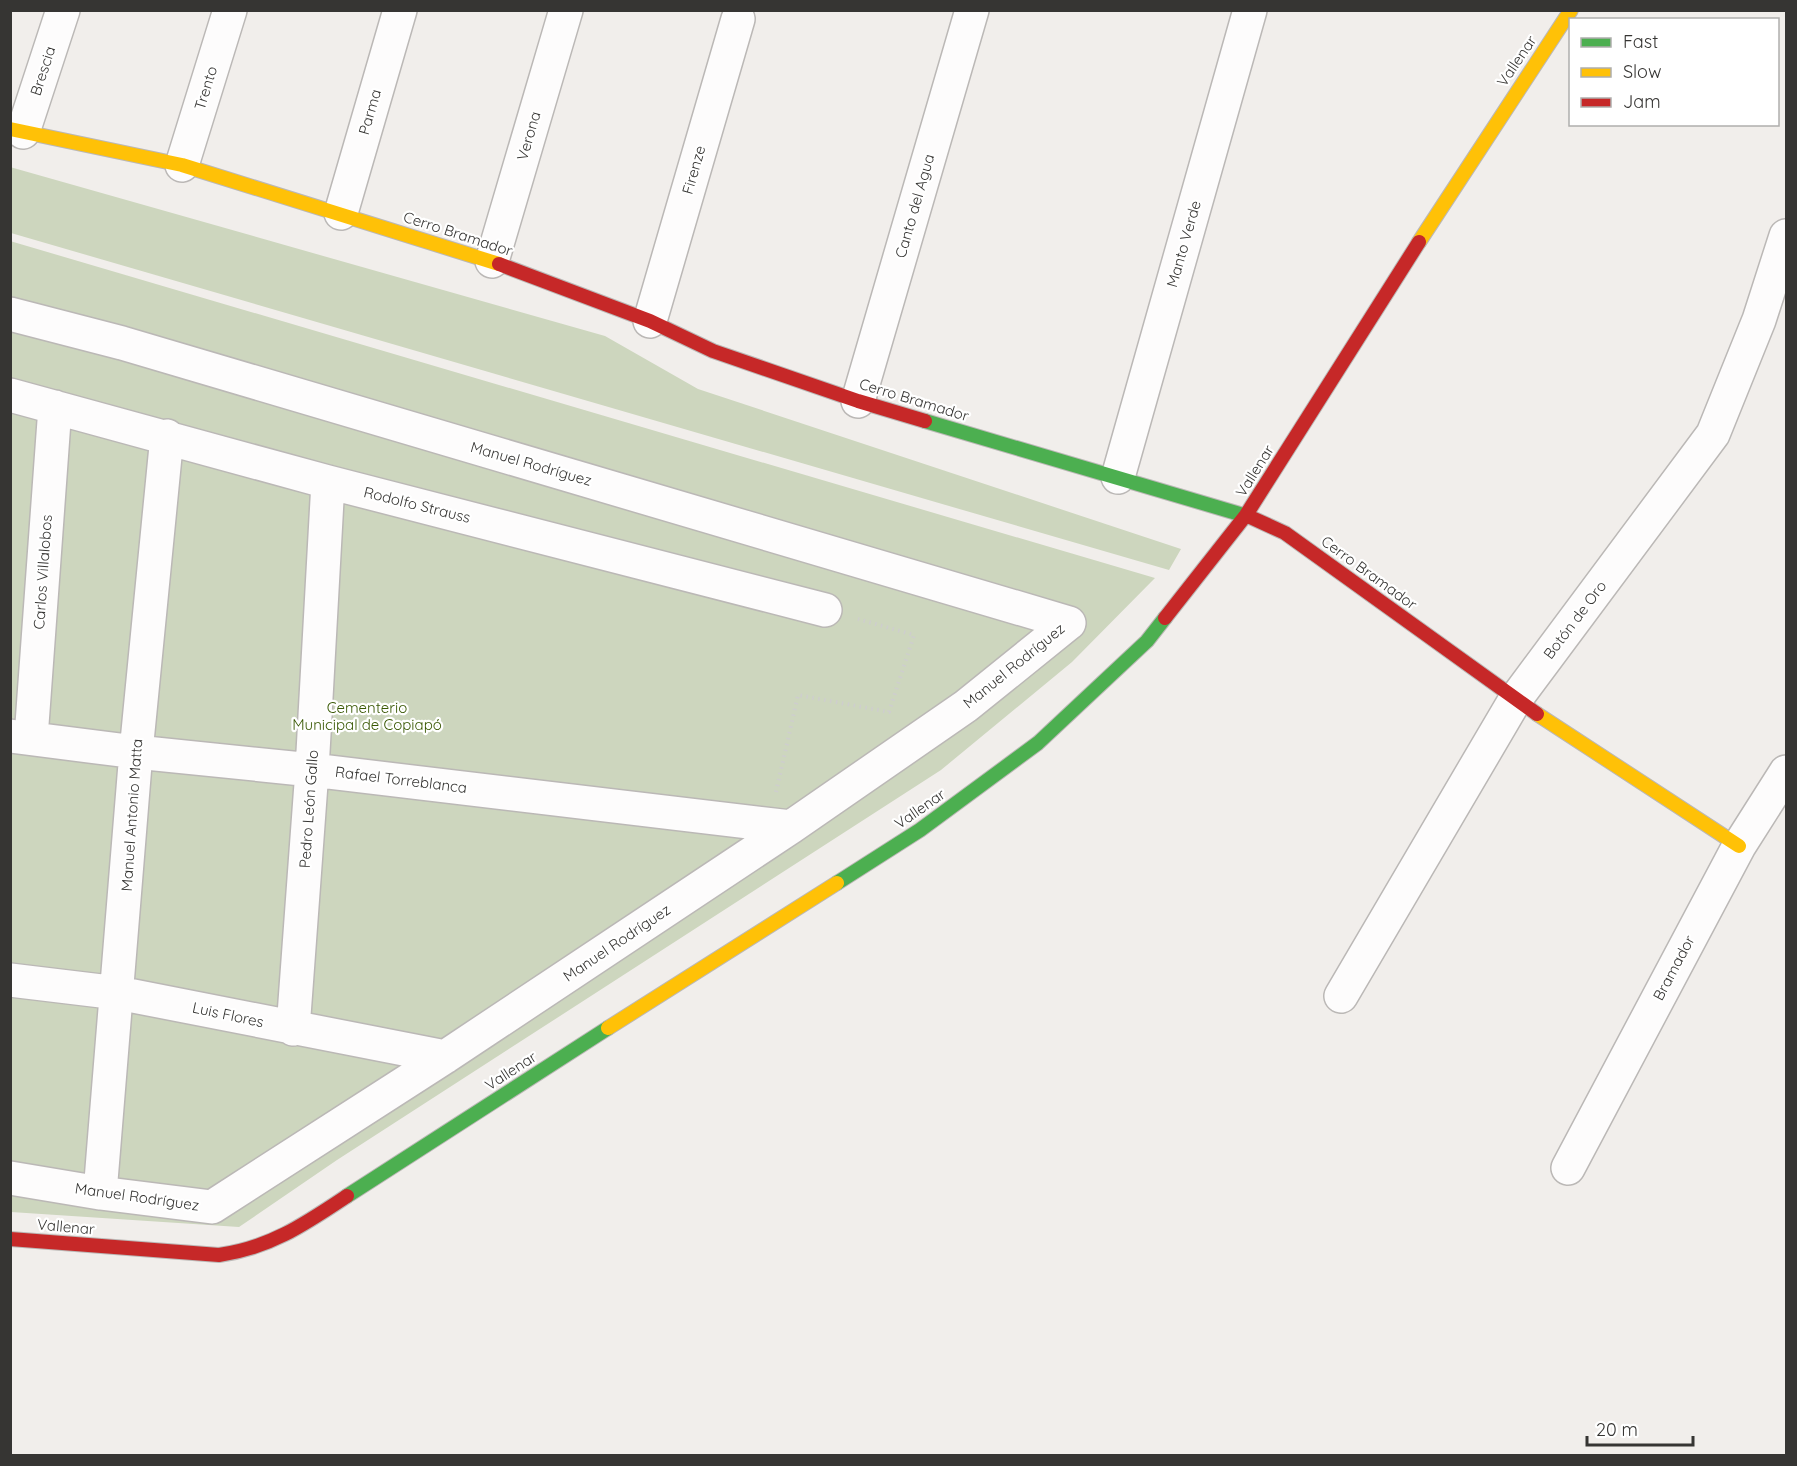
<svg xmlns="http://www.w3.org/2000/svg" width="1797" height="1466" font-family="Quicksand,sans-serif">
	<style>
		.green { fill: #cdd6be }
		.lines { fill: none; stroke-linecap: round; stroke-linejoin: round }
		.street-casing { stroke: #bbb8b6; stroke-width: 36 }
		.fast-casing { stroke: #bbb8b6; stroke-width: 16 }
		.slow-casing { stroke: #bbb8b6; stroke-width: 16 }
		.jam-casing { stroke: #bbb8b6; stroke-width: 16 }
		.path { stroke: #cececd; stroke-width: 4; stroke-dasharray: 1.5 4.5; stroke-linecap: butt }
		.street { stroke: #fdfcfc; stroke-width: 33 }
		.fast { stroke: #4caf50; stroke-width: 14 }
		.slow { stroke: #ffc107; stroke-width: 14 }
		.jam { stroke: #c62828; stroke-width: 14 }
		.labels { text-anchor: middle; stroke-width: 4.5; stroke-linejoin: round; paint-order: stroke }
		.street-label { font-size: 15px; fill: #363533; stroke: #fff }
		.park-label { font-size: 15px; fill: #385702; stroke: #fff }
	</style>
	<rect width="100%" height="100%" fill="#f1eeeb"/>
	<!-- green -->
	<path class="green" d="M10,167L605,336L698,389L1181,549L1169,570L11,233Z
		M10,241L1155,578L1072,662L941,770L337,1160L239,1227L11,1212Z"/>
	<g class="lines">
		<defs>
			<path id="street" d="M23,132L63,10
				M182,165L230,10
				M341,213L400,10
				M492,261L566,10
				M10,314L122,343L1069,623
				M650,321L738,19
				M10,395L328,482L825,610
				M858,401L972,10
				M1118,477L1250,10
				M10,736L136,752L312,770L791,827
				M31,738L55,407
				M10,980L118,993L445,1057
				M1341,996L1515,700L1713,434L1759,320L1786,236
				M293,1029L312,770L328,482
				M1568,1168L1739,846L1786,772
				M10,1178L100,1193L212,1207L445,1057L791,827L966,706L1069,623
				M100,1193L136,752L167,436"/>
			<path id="fast" d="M925,421L1250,517
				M837,883L920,830L1038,743L1147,641L1165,618
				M347,1196L608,1028"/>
			<path id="slow" d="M10,129L182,165L499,264
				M1419,242L1571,10
				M1537,714L1739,846
				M608,1028L837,883"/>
			<path id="jam" d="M499,264L650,321L713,351L858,401L925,421
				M1250,517L1285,533L1537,714
				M1165,618L1246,515L1419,242
				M10,1239L219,1255C270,1248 305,1224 347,1196"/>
		</defs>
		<!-- street casing -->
		<use href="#street" class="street-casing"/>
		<!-- fast casing -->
		<use href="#fast" class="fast-casing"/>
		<!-- slow casing -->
		<use href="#slow" class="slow-casing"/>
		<!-- jam casing -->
		<use href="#jam" class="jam-casing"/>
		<!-- path -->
		<path class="path" d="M776,792L798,695L889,712L914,635L858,619"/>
		<!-- street -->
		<use href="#street" class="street"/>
		<!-- fast -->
		<use href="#fast" class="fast"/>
		<!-- slow -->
		<use href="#slow" class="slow"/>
		<!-- jam -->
		<use href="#jam" class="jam"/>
	</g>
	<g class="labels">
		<!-- street labels -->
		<g class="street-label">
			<text transform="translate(1517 61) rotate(-56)" y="5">Vallenar</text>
			<text transform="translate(43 71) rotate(-72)" y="5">Brescia</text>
			<text transform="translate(206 88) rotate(-73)" y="5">Trento</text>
			<text transform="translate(370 112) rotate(-74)" y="5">Parma</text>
			<text transform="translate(529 136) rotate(-74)" y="5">Verona</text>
			<text transform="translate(694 170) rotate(-74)" y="5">Firenze</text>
			<text transform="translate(915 206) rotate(-74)" y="5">Canto del Agua</text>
			<text transform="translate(458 234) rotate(18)" y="5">Cerro Bramador</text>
			<text transform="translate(1184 244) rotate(-74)" y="5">Manto Verde</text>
			<text transform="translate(914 400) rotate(17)" y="5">Cerro Bramador</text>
			<text transform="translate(531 464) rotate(16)" y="5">Manuel Rodríguez</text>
			<text transform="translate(1255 471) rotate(-58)" y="5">Vallenar</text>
			<text transform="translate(417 505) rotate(14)" y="5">Rodolfo Strauss</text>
			<text transform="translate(43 572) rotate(-86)" y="5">Carlos Villalobos</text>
			<text transform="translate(1369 573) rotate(36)" y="5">Cerro Bramador</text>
			<text transform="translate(1575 620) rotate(-53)" y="5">Botón de Oro</text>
			<text transform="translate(1014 666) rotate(-39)" y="5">Manuel Rodríguez</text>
			<text transform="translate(401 780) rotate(7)" y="5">Rafael Torreblanca</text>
			<text transform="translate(309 809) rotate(-86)" y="5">Pedro León Gallo</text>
			<text transform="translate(920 809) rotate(-35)" y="5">Vallenar</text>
			<text transform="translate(132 815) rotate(-86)" y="5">Manuel Antonio Matta</text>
			<text transform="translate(617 943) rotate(-34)" y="5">Manuel Rodríguez</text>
			<text transform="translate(1674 968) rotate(-62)" y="5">Bramador</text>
			<text transform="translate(228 1015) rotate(12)" y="5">Luis Flores</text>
			<text transform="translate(511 1071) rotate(-33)" y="5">Vallenar</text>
			<text transform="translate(137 1197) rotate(8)" y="5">Manuel Rodríguez</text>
			<text transform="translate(66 1227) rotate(5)" y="5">Vallenar</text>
		</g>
		<!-- park labels -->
		<g class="park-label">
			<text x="367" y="713">Cementerio<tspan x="367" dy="17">Municipal de Copiapó</tspan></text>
		</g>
	</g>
	<!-- border -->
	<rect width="1797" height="1466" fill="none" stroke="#363533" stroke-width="24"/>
	<!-- legend -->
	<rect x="1569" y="18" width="210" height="108" fill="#ffffff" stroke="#afaead" stroke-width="1.5"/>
	<rect x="1581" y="38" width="30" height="9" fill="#4caf50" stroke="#afaead" stroke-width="1.5"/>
	<text x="1623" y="48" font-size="18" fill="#363533">Fast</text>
	<rect x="1581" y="68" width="30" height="9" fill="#ffc107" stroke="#afaead" stroke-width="1.5"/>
	<text x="1623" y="78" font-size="18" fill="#363533">Slow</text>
	<rect x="1581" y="98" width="30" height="9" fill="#c62828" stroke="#afaead" stroke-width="1.5"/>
	<text x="1623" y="108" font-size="18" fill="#363533">Jam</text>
	<!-- scale -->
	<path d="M1587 1436v9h106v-9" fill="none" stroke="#363533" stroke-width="3"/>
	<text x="1596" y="1436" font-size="18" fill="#363533" stroke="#ffffff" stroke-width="4.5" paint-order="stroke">20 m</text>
</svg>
